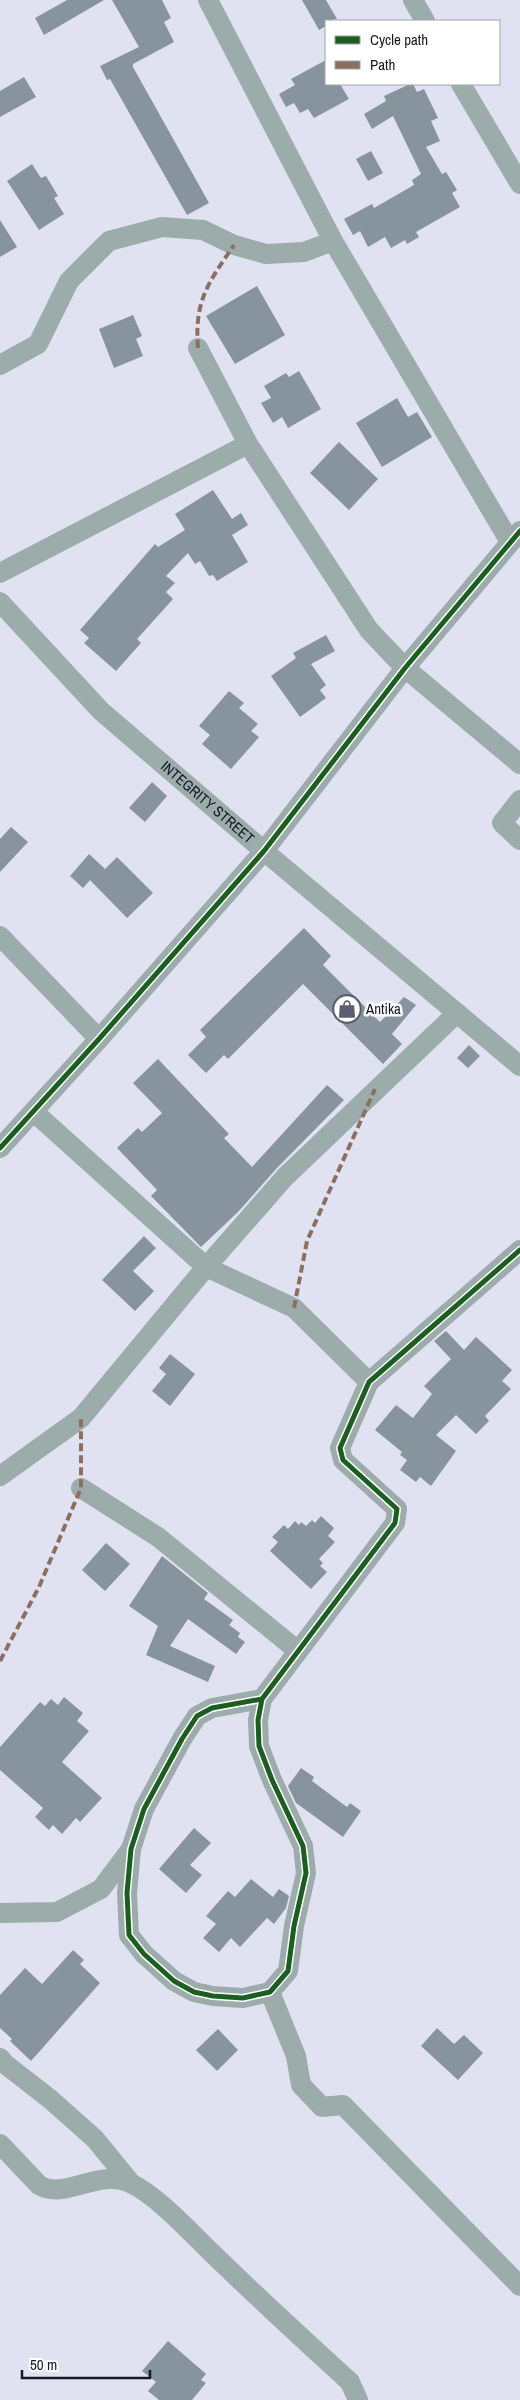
<svg xmlns="http://www.w3.org/2000/svg" width="520" height="2400" font-family="'Archivo Narrow',sans-serif">
	<style>
		.building { fill: #87949e }
		.lines { fill: none; stroke-linecap: round; stroke-linejoin: round }
		.street { stroke: #9cacab; stroke-width: 20 }
		.quiet { stroke: #8d6e63; stroke-width: 4; stroke-dasharray: 8 4; stroke-linecap: butt }
		.cycleway-casing { stroke: #fff; stroke-width: 8 }
		.cycleway { stroke: #1b5e20; stroke-width: 5 }
		.labels { text-anchor: middle; stroke-width: 5; stroke-linejoin: round; paint-order: stroke }
		.street-label { font-size: 15px; fill: #16182a; stroke: #fff }
		.poi-label { font-size: 15px; fill: #16182a; stroke: #fff; text-anchor: start }
	</style>
	<rect width="100%" height="100%" fill="#e0e2f2"/>
	<!-- building -->
	<path class="building" d="M67,0H104L44,35L35,18Z
		M112,0H162L171,18L164,22L174,42L133,64V67L209,203L187,215L110,79L107,80L100,66L139,47Z
		M302,0H326L337,19L326,21V26L319,30Z
		M326,60V84H340L349,99L314,118L308,109L300,113L294,103L286,107L279,94L295,85L291,79Z
		M24,77L36,97L0,117V91Z
		M410,84H413L417,92L424,89L438,118L431,121L440,141L426,147L442,174L446,172L457,190L452,193L460,207L416,232L419,237L407,244L405,240L391,248L385,237L368,247L360,231L353,235L344,219L372,204L374,208L414,185L412,180L421,174L393,116L372,129L364,114L386,101L384,96Z
		M371,151L383,173L368,181L356,159Z
		M32,164L41,178L46,176L58,196L54,198L64,214L39,230L7,181Z
		M0,220L17,247L0,257Z
		M257,286L285,335L235,364L206,316Z
		M133,315L142,336L136,339L143,356L114,368L99,329Z
		M299,371L321,409L288,428L282,417L273,423L261,403L271,398L264,386L286,373L289,377Z
		M397,398L408,417L417,412L432,437L382,467L356,423Z
		M339,442L378,479L349,510L310,473Z
		M213,490L232,519L241,513L248,525L232,535L248,562L217,581L213,575L209,576L200,561L195,564L188,553L166,576L175,583L166,592L173,599L137,639L141,643L116,671L84,643L89,638L80,630L155,544L158,547L185,530L175,514Z
		M326,635L335,651L311,664L326,685L320,690L326,698L300,717L271,676L296,658L293,653Z
		M229,691L244,703L239,708L258,724L251,731L259,737L231,769L202,744L210,735L199,726Z
		M152,782L167,796L145,822L129,808Z
		M11,827L28,842L0,872V839Z
		M89,854L105,869L117,857L153,893L127,918L90,880L83,888L70,876Z
		M304,928L331,956L323,965L380,1022L404,997L416,1005L392,1034L402,1044L383,1064L303,984L228,1059L224,1055L206,1073L188,1055L206,1037L200,1030Z
		M469,1045L480,1056L468,1068L457,1058Z
		M158,1059L229,1134L224,1138L252,1167L327,1085L344,1100L276,1169L238,1212L201,1247L151,1196L157,1190L117,1148L138,1128L142,1132L162,1113L133,1083Z
		M144,1236L156,1248L133,1271L154,1291L135,1311L102,1280Z
		M446,1331L464,1350L476,1337L486,1346L512,1370L502,1381L511,1389L485,1416L489,1421L476,1434L456,1415L436,1435L456,1451L431,1486L420,1477L416,1482L400,1470L407,1460L400,1455L402,1452L375,1430L396,1405L413,1418L432,1394L424,1386L451,1359L434,1341Z
		M170,1354L195,1374L170,1406L152,1391L166,1374L159,1368Z
		M321,1516L334,1528L328,1536L335,1542L319,1559L323,1563L320,1566L327,1572L311,1589L270,1551L278,1542L272,1537L284,1525L288,1529L295,1521L299,1525L301,1522L306,1526L312,1520L315,1523Z
		M106,1543L130,1564L105,1591L82,1570Z
		M162,1556L208,1593L204,1599L233,1620L229,1625L240,1633L238,1637L245,1642L236,1654L188,1619L170,1646L215,1666L208,1682L146,1655L158,1626L129,1606Z
		M64,1697L83,1713L77,1721L89,1731L62,1762L102,1798L80,1822L76,1818L62,1834L53,1825L49,1830L35,1817L43,1808L0,1770V1747L40,1702L45,1706L51,1699L58,1705Z
		M301,1768L314,1777L312,1781L347,1807L350,1803L361,1811L343,1837L296,1803L288,1786Z
		M194,1828L211,1843L190,1865L202,1875L186,1893L159,1869Z
		M251,1879L273,1897L279,1889L289,1896L286,1908L274,1924L267,1918L240,1947L231,1938L219,1952L203,1938L216,1924L206,1916L228,1891L235,1897Z
		M73,1950L84,1960L80,1964L100,1983L31,2061L10,2041L12,2039L0,2028V1995L25,1968L42,1984Z
		M437,2028L454,2044L464,2035L483,2053L458,2080L421,2046Z
		M218,2029L238,2050L217,2071L196,2050Z
		M168,2341L206,2374L201,2380L206,2383L192,2400H159L148,2391L156,2382L142,2371Z"/>
	<g class="lines">
		<!-- street -->
		<g class="street">
			<path d="M208,0L333,241L510,542"/>
			<path d="M413,0L425,21"/>
			<path d="M461,84L520,184"/>
			<path d="M198,348L248,444L369,630L405,668L520,764"/>
			<path d="M0,365L38,344L69,281L109,241L162,227L203,230L234,245L266,254L304,252L333,241"/>
			<path d="M0,573L248,444"/>
			<path id="s1" d="M0,602L101,711L264,851L520,1066"/>
			<path d="M520,800L502,823L520,840"/>
			<path d="M0,936L99,1039"/>
			<path d="M34,1112L206,1267L294,1308L369,1382"/>
			<path d="M0,1148L99,1039L264,851L405,668L520,531"/>
			<path d="M0,1476L81,1418L206,1267L285,1177L457,1013"/>
			<path d="M81,1488L158,1537L298,1651"/>
			<path d="M262,1699L212,1708L197,1716L182,1739L144,1809L131,1849L127,1893L129,1935L144,1954L174,1981L194,1992L213,1996L243,1998L270,1992L288,1971L294,1926L306,1873L303,1846L272,1780L259,1746L258,1720L262,1699L395,1523L397,1509L343,1460L340,1448L369,1382L520,1250"/>
			<path d="M0,1913L57,1912L101,1889L131,1849"/>
			<path d="M270,1992L296,2056L301,2085L322,2107L343,2105L520,2286"/>
			<path d="M0,2058L5,2064L50,2099L95,2139L131,2183"/>
			<path d="M0,2144L39,2185C65,2201 98,2168 130,2183C157,2195 192,2234 214,2255C258,2298 304,2340 350,2382L358,2400"/>
		</g>
		<!-- quiet -->
		<path class="quiet" d="M198,348C194,300 209,282 234,245
			M294,1308L307,1241L375,1089
			M0,1661L39,1587L81,1488V1418"/>
		<defs>
			<path id="cycleway" d="M0,1148L99,1039L264,851L405,668L520,531
				M262,1699L212,1708L197,1716L182,1739L144,1809L131,1849L127,1893L129,1935L144,1954L174,1981L194,1992L213,1996L243,1998L270,1992L288,1971L294,1926L306,1873L303,1846L272,1780L259,1746L258,1720L262,1699L395,1523L397,1509L343,1460L340,1448L369,1382L520,1250"/>
		</defs>
		<!-- cycleway casing -->
		<use href="#cycleway" class="cycleway-casing"/>
		<!-- cycleway -->
		<use href="#cycleway" class="cycleway"/>
	</g>
	<!-- icons -->
	<defs>
		<symbol id="shop-ring" viewBox="-11 -11 22 22"><circle r="9.5" fill="#fff" stroke="#5d5f70" stroke-width="1.5"/><path d="M-5-2.5h2.3a2.7 3.5 0 0 1 5.4 0H5L5.5 6h-11ZM-1.5-2.5h3a1.5 2.3 0 0 0-3 0Z" fill="#5d5f70"/></symbol>
	</defs>
	<g fill-rule="evenodd">
		<use href="#shop-ring" x="331" y="993" width="32" height="32"/>
	</g>
	<g class="labels">
		<!-- street labels -->
		<g class="street-label">
			<text dy="5" stroke="none"><textPath href="#s1" startOffset="289">INTEGRITY STREET</textPath></text>
		</g>
		<!-- poi labels -->
		<g class="poi-label">
			<text x="366" y="1014">Antika</text>
		</g>
	</g>
	<!-- legend -->
	<rect x="325" y="20" width="175" height="65" fill="#ffffff" stroke="#a2a3aa"/>
	<rect x="335" y="36" width="25" height="8" fill="#1b5e20" stroke="#a2a3aa"/>
	<text x="370" y="45" font-size="15" fill="#16182a">Cycle path</text>
	<rect x="335" y="61" width="25" height="8" fill="#8d6e63" stroke="#a2a3aa"/>
	<text x="370" y="70" font-size="15" fill="#16182a">Path</text>
	<!-- scale -->
	<path d="M22 2370v8h128v-8" fill="none" stroke="#16182a" stroke-width="2.5"/>
	<text x="30" y="2370" font-size="15" fill="#16182a" stroke="#ffffff" stroke-width="4" paint-order="stroke">50 m</text>
</svg>
